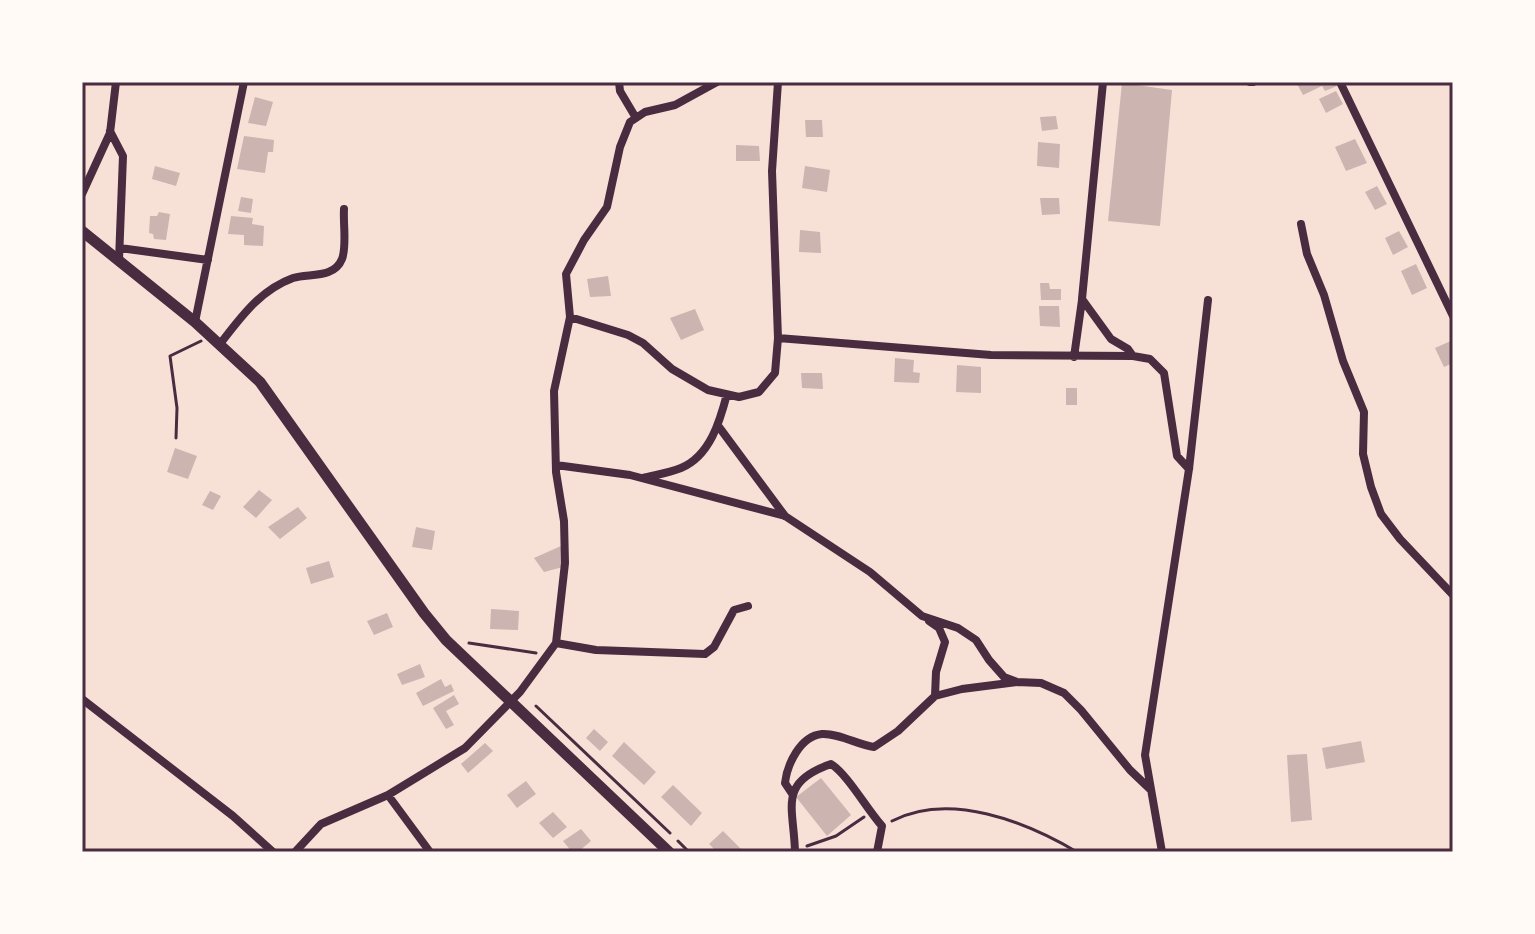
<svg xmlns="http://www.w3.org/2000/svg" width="1535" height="934" font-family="Roboto,sans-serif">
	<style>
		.building { fill: #ccb4b1 }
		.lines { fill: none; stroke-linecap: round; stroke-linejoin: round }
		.path { stroke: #4a2c40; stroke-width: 3 }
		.minor { stroke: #4a2c40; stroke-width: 8 }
		.secondary { stroke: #4a2c40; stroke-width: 11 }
		.neatline { fill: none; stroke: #4a2c40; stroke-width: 3 }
	</style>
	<rect width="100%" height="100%" fill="#f7e1d7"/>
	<!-- building -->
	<path class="building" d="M1296,82H1335L1337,86L1325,91L1322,86L1303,95Z
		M1122,83L1172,90L1160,226L1108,221Z
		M1336,91L1343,104L1326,113L1319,99Z
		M255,97L273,102L266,126L248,123Z
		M1056,116L1058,129L1042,131L1040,117Z
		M805,120H822L823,137H806Z
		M244,136L274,140L273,152H268L265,173L237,169Z
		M1355,139L1367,163L1346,171L1335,147Z
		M1038,142L1060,144L1059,168L1037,166Z
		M736,145L759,146L760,161H736Z
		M155,166L180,173L176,186L152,179Z
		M805,166L830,170L827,192L802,188Z
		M1377,186L1387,204L1375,210L1365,192Z
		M241,197L253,199L251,213L238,211Z
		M1040,198H1059L1060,214L1042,215Z
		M159,212L170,214L166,240L154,239L153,234L149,233L150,216H157Z
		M231,216L253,218L252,224L264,226L263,246L244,245V235L228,234Z
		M800,230L820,232L821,253L799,252Z
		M1399,231L1408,247L1393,255L1385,238Z
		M1416,264L1427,288L1412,295L1401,271Z
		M608,276L611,296L590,297L587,279Z
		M1040,283H1049L1050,289H1061V300H1041Z
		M1039,306H1059L1060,327L1040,326Z
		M695,309L704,330L681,340L670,318Z
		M1453,340V363L1444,367L1435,348Z
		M895,358L914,360L913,372L920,373L919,383L894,382Z
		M957,365L981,367V393L956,392Z
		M801,373H822L823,389L802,388Z
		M1066,388H1077V405H1066Z
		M175,448L197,456L188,479L167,472Z
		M259,490L272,500L256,518L243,507Z
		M210,491L221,496L213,510L202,505Z
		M298,507L307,518L280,539L268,527Z
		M416,527L435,531L432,550L412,547Z
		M561,546L563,567L544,572L534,558Z
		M329,561L334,577L311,584L306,568Z
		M491,609L519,611L518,630L490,629Z
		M387,613L393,627L374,635L367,621Z
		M420,664L425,677L402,685L397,674Z
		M441,679L445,687L451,684L454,691L423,706L416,693Z
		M454,695L459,704L446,711L454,725L446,729L433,708Z
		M594,729L608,742L600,751L586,738Z
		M1361,741L1365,762L1326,769L1322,748Z
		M624,742L656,772L644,785L612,756Z
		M485,743L493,751L468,773L461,764Z
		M1307,754L1312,820L1291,822L1287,755Z
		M821,778L851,815L827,836L796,797Z
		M526,781L536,794L517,808L507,795Z
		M673,785L702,813L691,826L661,797Z
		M553,812L567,827L553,838L539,823Z
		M581,829L591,841L578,852H572L563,841Z
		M723,831L744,852H717L709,844Z"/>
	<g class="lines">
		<!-- path -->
		<path class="path" d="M176,438L177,408L170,356L201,341
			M469,643L536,653
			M536,706L670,833
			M892,821C950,791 1026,822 1077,852
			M678,841L689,852
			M807,846L836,836L864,817"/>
		<!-- minor -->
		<path class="minor" d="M619,82L620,91L636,118
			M1250,82H1253
			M1340,82L1453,316
			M110,131L123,156L119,260
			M82,194L110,133L116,82
			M1301,224L1307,254L1324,295L1343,361L1364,412L1363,454L1371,487L1381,514L1400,539L1453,595
			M120,248L208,260
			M570,317L628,335L643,343L672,369L708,390L739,397L759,392L775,373L778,338L772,171L778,82
			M195,322L244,82
			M778,338L991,355L1133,356L1128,349L1111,339L1082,299L1103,82
			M220,344C241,317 260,290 293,278C309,273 334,279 342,259C347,246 343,224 344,209
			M1133,356L1150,359L1164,373L1177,456L1189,469
			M1074,357L1082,300
			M719,427L785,516
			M556,465L630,475L785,516L870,572L922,616L958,628L976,640L989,660L1004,677L1017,682L1041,683L1064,693L1081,710L1130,770L1151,790
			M643,478C655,475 669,473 681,468C710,456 720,421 727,394
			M556,643L596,650L705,654L714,647L734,610L748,606
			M935,696L962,689L1017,682
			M82,699L233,816L273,852
			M388,795L430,852
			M793,795L785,783C787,765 800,736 822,734C839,733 858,745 874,747L898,731L935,696L936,672L945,642L939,628L929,621
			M295,852L321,824L388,795L465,748L520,692L556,643L565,563L564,521L556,472L554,391L570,317L566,274L584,240L607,207L620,147L630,122L645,112L675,105L717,82
			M795,852C794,807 777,783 831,764C848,775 866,808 882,826L877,852
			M1162,852L1145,755L1189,469L1208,300"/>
		<!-- secondary -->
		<path class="secondary" d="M82,231L195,322L260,382L424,613L446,640L669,852"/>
	</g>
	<!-- border -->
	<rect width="1535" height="934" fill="none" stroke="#fffaf5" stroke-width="168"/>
	<rect x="84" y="84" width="1367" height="766" class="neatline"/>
</svg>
